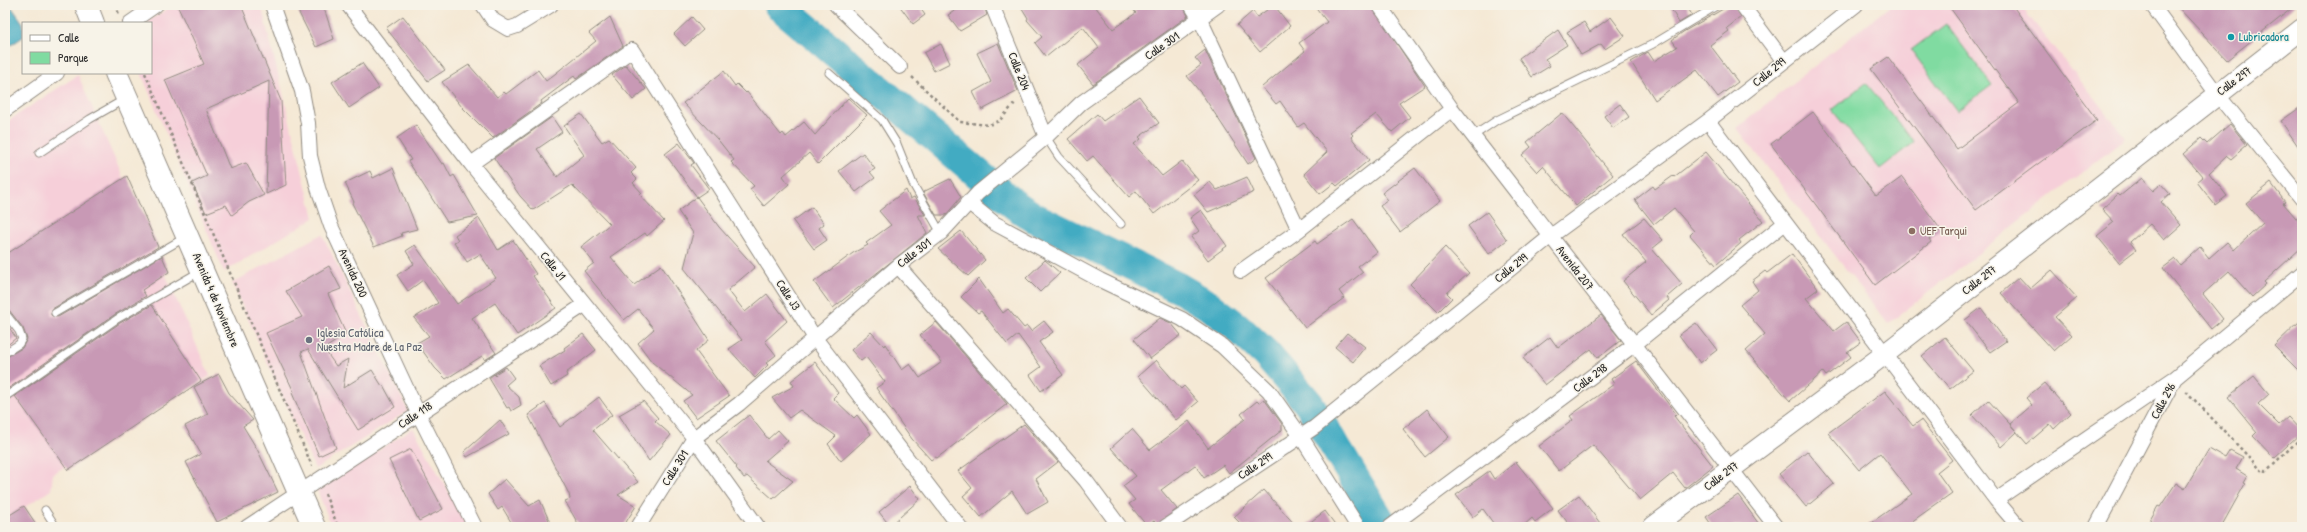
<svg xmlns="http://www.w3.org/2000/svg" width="2307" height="532" font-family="'Patrick Hand',sans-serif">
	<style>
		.built { fill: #f6cfd9 }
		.green { fill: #80dba1; stroke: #568366 }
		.water { fill: #43abc2; stroke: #376b76 }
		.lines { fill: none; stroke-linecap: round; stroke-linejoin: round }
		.river { stroke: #43abc2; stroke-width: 31 }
		.building { fill: #c899b5 }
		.lane-casing { stroke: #908a80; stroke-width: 9 }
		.street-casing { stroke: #908a80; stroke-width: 16 }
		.secondary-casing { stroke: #908a80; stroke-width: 22 }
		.primary-casing { stroke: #908a80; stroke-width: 24 }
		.path { stroke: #908a80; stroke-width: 2.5; stroke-dasharray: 3 3; stroke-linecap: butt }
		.lane { stroke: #fff; stroke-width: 7 }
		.street { stroke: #fff; stroke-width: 14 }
		.secondary { stroke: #fff; stroke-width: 20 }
		.primary { stroke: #fff; stroke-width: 22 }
		.culture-dot { fill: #0f9aa8; stroke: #f7f3e8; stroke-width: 1.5 }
		.education-dot { fill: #8d6e63; stroke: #f7f3e8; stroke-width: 1.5 }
		.worship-dot { fill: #6b7280; stroke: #f7f3e8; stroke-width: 1.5 }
		.labels { text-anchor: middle; stroke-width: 3; stroke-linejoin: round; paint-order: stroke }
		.culture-label { font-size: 12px; fill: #0d838f; stroke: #f7f3e8; text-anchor: start }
		.street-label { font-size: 12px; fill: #2b2b2b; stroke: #f7f3e8 }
		.education-label { font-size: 12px; fill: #785e54; stroke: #f7f3e8; text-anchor: start }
		.worship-label { font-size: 12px; fill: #5b616d; stroke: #f7f3e8; text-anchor: start }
	</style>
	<rect width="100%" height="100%" fill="#f7f3e8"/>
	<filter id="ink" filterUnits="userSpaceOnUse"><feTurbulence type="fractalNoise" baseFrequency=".025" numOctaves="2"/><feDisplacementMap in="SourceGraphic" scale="8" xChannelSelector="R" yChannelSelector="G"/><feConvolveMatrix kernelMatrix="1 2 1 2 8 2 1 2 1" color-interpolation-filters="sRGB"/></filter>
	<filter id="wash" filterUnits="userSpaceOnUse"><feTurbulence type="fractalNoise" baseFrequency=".012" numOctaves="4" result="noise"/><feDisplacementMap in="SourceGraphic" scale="16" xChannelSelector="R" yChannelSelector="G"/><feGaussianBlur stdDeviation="0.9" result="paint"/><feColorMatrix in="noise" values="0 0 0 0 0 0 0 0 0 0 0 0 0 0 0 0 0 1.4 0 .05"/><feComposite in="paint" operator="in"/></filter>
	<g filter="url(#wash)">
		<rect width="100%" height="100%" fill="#f5e9d5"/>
		<!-- built -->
		<path class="built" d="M173,5H261L314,218L224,272L141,73H151V23H146Z
			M1891,5H2020L2126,138L1888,324L1737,128Z
			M78,75L210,376L53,474L51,490L5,520V123Z
			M322,234L408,411L315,469L232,283Z
			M413,428L468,527H332L317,490Z"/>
		<!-- green -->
		<path class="green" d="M1946,24L1992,85L1957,111L1911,50Z
			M1866,83L1914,142L1880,169L1832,110Z"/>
		<!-- water -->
		<path class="water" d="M5,5H10L23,23V37L11,45L5,36Z"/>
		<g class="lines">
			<!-- river -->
			<path class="river" d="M779,5L1015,205L1035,218L1179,288L1208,305L1237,327L1266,354L1309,404L1384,527"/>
		</g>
		<g id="blocks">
			<!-- building -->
			<path class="building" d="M177,5H241L281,101L286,185L266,194L269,81L206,109L230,169L246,163L264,195L249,202L232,215L226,205L206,213L192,183L207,176L165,80L204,64Z
				M295,5H323L334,39L316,47Z
				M899,5H918L925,15L913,24Z
				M964,5H984L987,15L960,31L948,15Z
				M1020,5H1094L1113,29L1136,13L1129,5H1183L1188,16L1093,84L1078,65L1099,48L1083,27L1046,57L1035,43L1042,37L1027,20L1028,18Z
				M1274,5L1290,26L1260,52L1237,25L1253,11L1257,17Z
				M1314,5H1371L1425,86L1399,103L1410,117L1392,132L1376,114L1351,133L1353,135L1351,137L1369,160L1337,186L1334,183L1320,194L1304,174L1327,152L1304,123L1298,127L1280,101L1276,104L1262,87L1305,51L1299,43L1327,22Z
				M1669,5H1686L1692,15L1679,23Z
				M1730,5H1734L1741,17L1727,28L1729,31L1710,45L1738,82L1718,97L1697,70L1655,100L1631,62L1648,52L1654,61L1677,47L1672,40L1683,32Z
				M1948,5H2012L2097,120L1976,210L1871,69L1888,57L1957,149L2019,103Z
				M2176,5H2296L2227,60Z
				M403,16L445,70L428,81L386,28Z
				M610,17L623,46L576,79L574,76L541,101L542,103L493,138L462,107L442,82L469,65L497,97L504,92L506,94L538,70L546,81L596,41L589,33Z
				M692,17L703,30L685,46L674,34Z
				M1611,17L1625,36L1605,49L1601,44L1581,55L1567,32L1584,22L1590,32Z
				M1558,30L1567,45L1545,59L1550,66L1532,77L1519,58Z
				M998,43L1018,91L982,110L973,92L991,82L977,53Z
				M941,44L950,63L934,71L924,53Z
				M1205,50L1256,158L1248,164L1204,97L1187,76L1201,65L1195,58Z
				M362,63L379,88L349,108L332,82Z
				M626,65L646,89L633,100L612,75Z
				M724,71L735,86L737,84L746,93L747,92L781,135L783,133L786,137L804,122L815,135L848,98L867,115L818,164L809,153L783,176L789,184L764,206L750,189L754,186L731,162L734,160L719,141L683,103Z
				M1139,96L1159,123L1139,137L1141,139L1134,144L1162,176L1182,161L1198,180L1154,214L1136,191L1129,197L1093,156L1087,161L1068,139L1097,114L1103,121Z
				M1620,104L1629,117L1613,128L1604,116Z
				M2302,106V152L2281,121Z
				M1813,112L1876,196L1902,177L1941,230L1929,239L1931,242L1875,285L1771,144Z
				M1562,113L1613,175L1576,206L1543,166L1537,172L1522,155L1531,147L1527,142Z
				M581,114L602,142L609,138L636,168L631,173L637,179L633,183L642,193L640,195L664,221L647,236L645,233L611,257L634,285L661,265L709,340L696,351L729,396L696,418L683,401L692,395L652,362L638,343L654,329L638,309L624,320L584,271L594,263L581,247L610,224L572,185L533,210L520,196L494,158L552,117L562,132L537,149L557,177L584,155L564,126Z
				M2230,124L2247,145L2231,159L2227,156L2209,173L2227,196L2215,205L2197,182L2203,177L2183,154L2201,138L2207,144Z
				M416,125L442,164L444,163L451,177L454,175L478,216L447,222L408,161L411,160L397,138Z
				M679,143L694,163L691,165L709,189L697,197L665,154Z
				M1706,152L1763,221L1739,240L1741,243L1716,265L1690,235L1694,231L1674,208L1654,224L1635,200L1653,186L1655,189L1673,176L1674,177Z
				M863,153L875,169L870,172L875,178L856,192L839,171Z
				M393,168L417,229L401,233L402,236L374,247L352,203L354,202L345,183L370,171L373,178Z
				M1415,168L1440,201L1400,232L1380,206L1388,200L1382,193Z
				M127,176L158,247L52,309L51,315L58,317L162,256L169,272L142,290L146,296L114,315L9,388L5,383V358L22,348L27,339L23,328L9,310L5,308V255Z
				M1247,177L1254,192L1208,212L1194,195L1210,182L1217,190Z
				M2142,178L2153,191L2161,184L2170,194L2161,202L2181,225L2164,240L2150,224L2130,242L2136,250L2119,263L2097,236L2114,222L2102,209L2118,194L2120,196Z
				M950,179L961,197L946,215H936L923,192Z
				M2271,183L2285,202L2283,203L2302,225V247L2264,282L2266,284L2252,297L2229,271L2203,294L2223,319L2211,329L2163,268L2175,259L2180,265L2200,247L2209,258L2227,242L2234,250L2263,223L2246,203Z
				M906,190L910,199L914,197L925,215H918L927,233L833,308L814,282L853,253L868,245L866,243L891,225L879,211Z
				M697,197L719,227L755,267L728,290L745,312L767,294L787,321L765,341L776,355L766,363L768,365L755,378L729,349L742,340L684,268L693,233L678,211Z
				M812,207L824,224L819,228L827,240L814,249L793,221Z
				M1201,210L1227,246L1208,260L1191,237L1199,231L1190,218Z
				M1487,212L1507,240L1489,254L1468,226Z
				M479,218L498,250L513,240L536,274L533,276L556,308L517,335L495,303L472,318L496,353L485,360L482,356L446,379L435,368L417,343L429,336L414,318L438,303L423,280L408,291L397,275L414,264L406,251L415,245L457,304L496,278L480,254L467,262L454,242L458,240L455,235Z
				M1644,218L1663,240L1652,249L1682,284L1667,297L1669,300L1651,315L1623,281L1646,262L1623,234Z
				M1353,219L1377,252L1358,266L1363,272L1339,291L1344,298L1305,328L1266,278L1315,241L1317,244Z
				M961,231L985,260L968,276L938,249Z
				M1445,247L1469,273L1447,293L1452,298L1438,312L1410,284Z
				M1792,254L1818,289L1806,298L1834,331L1846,322L1861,342L1847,352L1851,357L1826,376L1823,372L1790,401L1746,351L1765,334L1740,305L1758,290L1752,281L1765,271L1767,273Z
				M1045,260L1060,273L1040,292L1026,278Z
				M329,266L341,289L328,294L346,334L324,349L336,366L348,359L343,388L372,370L382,386L383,385L395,407L358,430L308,349L301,352L336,448L319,456L292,393L294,392L266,333L302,317L286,291Z
				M2052,270L2077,298L2055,317L2072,335L2054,351L2001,293L2019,277L2030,289Z
				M979,279L1003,313L1008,309L1024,328L1027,326L1031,331L1044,321L1053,332L1039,342L1063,375L1041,391L1030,375L1041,367L1018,335L1007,344L981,311L978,313L961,297Z
				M152,305L201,381L68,470L15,396L120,323Z
				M1981,308L2006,341L1990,352L1965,320Z
				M1601,315L1621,340L1598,358L1591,349L1545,385L1523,358L1550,337L1558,348Z
				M1160,318L1171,323L1181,335L1150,359L1134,339Z
				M2302,319V374L2274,346Z
				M5,321L16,338L5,347Z
				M936,322L1007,404L937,458L935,457L931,460L912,439L876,388L885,382L866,357L861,361L851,350L871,332L884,346L885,344L902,370L910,364L920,378L942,362L920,335Z
				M1696,323L1717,350L1700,363L1679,335Z
				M1347,333L1365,347L1353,362L1335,347Z
				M583,334L596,350L566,373L567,376L551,386L539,366L565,350L564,348Z
				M1945,337L1973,371L1950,389L1922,356Z
				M1156,360L1181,389L1184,386L1198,402L1176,420L1138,376Z
				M1636,361L1676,414L1674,416L1713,466L1685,488L1673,473L1640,500L1593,445L1559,471L1539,446L1573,420L1570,416L1614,384L1611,379Z
				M815,362L838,393L833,398L854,418L857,415L871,434L841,461L828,444L836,436L800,410L789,418L772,398L794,386L791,381Z
				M506,367L514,378L506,385L519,397L521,405L511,411L509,407L507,408L489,378L494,374L496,376L495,374Z
				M219,374L229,393L253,420L243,426L257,449L278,492L217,522L186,462L201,454L185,426L208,414L194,387Z
				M2254,376L2269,394L2258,404L2279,425L2288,417L2302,432L2274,458L2253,436L2257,432L2228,397Z
				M2044,383L2071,413L2054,429L2050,424L2027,444L2010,424L2032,405L2026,398Z
				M1885,391L1913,426L1921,420L1952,460L1937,472L1952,493L1904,527H1865L1912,494L1880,453L1859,470L1828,433Z
				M599,397L612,415L593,430L638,482L618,495L636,506L623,527H580L565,501L570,499L569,494L528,415L545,403L560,427Z
				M1264,399L1282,424V430L1229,473L1223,465L1204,478L1195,465L1161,490L1177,509L1157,525L1154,521L1147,526L1129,504L1135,500L1123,486L1136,476L1111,448L1132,429L1150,450L1189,421L1208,448L1245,419L1241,414L1257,401L1259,403Z
				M1988,400L2017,432L2001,447L1972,415Z
				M643,401L658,418L655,421L671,435L649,461L619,415Z
				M1427,409L1449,437L1425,457L1403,429Z
				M749,415L768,439L778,430L788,441L765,461L793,481L773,499L747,476L744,478L736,468L737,467L716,441Z
				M500,420L509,434L467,457L464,452Z
				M1024,424L1058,462L1036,479L1048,502L1027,514L1012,491L981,517L963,496L972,488L958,471Z
				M411,449L443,509L419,521L389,460Z
				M2209,449L2225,458L2230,450L2243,457L2236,469L2247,476L2243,483L2245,484L2221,527H2146L2158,506L2160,507L2176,483L2185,489Z
				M1807,451L1834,484L1806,507L1779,474Z
				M1516,462L1553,508L1535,522L1532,518L1522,527H1496L1483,509L1473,517L1456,495L1489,471L1494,479Z
				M505,479L529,506L540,500L552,527H514L502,507L498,510L488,494Z
				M910,486L920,499L890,526L879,512Z
				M1264,490L1297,527H1244L1234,517Z
				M1579,495L1603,527H1571L1558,510Z
				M1738,495L1761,527H1713L1706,517Z
				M24,506L38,527H5V518Z
				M1325,511L1337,527H1304Z"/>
		</g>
	</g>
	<g filter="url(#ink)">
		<use href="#blocks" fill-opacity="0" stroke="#908a80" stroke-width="1"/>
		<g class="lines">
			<defs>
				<path id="lane" d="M829,73L882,120L897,144L913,184L941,233
					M1473,136L1497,120L1653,44L1718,5
					M1046,137L1059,157L1121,224
					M39,153L90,119L125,99
					M5,313L19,331L22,339L19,344L5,353
					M55,313L184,238
					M5,397L117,319L199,272
					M45,510L56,527"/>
				<path id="street" d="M272,5L302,91L308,123L310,156L318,188L331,226L418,413L475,527
					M348,5L471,164L694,438L758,527
					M483,5L493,20L508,29L517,26L551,5
					M836,5L900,67
					M992,5L1046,137
					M1191,5L1200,19L1299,230
					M1379,5L1452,109L1776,527
					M1742,5L1783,60
					M2152,5L2217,94L2302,199
					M130,23L156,5
					M5,110L57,73
					M1708,121L1996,500L2019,527
					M471,164L632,50L815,338L960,527
					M968,202L994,223L1100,280L1182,319L1222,346L1269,391L1300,435L1358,527
					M898,266L1086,481L1120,527
					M1241,271L1299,230L1452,109
					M1996,500L2173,379
					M247,527L584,305
					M638,527L694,438L739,404L898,266L941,233L978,193L1046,137L1081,103L1218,5
					M1165,527L1315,427L1551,236L1708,121L1856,5
					M1390,527L1635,344L1785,223
					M2096,527L2175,378L2302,273"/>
				<path id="secondary" d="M1653,527L1885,354L2302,29"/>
				<path id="primary" d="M86,5L93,23
					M116,73L314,527"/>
			</defs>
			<!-- lane casing -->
			<use href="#lane" class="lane-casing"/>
			<!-- street casing -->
			<use href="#street" class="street-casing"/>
			<!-- secondary casing -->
			<use href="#secondary" class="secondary-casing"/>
			<!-- primary casing -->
			<use href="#primary" class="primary-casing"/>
			<!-- path -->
			<path class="path" d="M115,5L119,14
				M145,73L312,466
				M912,77L960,122L989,125L999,121L1016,102
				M2186,391L2264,473L2302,437
				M325,494L338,527"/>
			<!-- lane -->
			<use href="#lane" class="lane"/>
			<!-- street -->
			<use href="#street" class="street"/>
			<!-- secondary -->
			<use href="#secondary" class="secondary"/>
			<!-- primary -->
			<use href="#primary" class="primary"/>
		</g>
	</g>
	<!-- markers -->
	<circle class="culture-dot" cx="2231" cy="37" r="4"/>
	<circle class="education-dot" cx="1912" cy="231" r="4"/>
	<circle class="worship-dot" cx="309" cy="340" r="4"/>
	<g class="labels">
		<!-- culture labels -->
		<g class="culture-label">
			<text x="2239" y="41">Lubricadora</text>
		</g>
		<!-- street labels -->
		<g class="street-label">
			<text transform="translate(1162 46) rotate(-35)" y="4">Calle 301</text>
			<text transform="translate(1019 71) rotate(68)" y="4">Calle 204</text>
			<text transform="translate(1769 72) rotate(-39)" y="4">Calle 299</text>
			<text transform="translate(2234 81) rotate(-37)" y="4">Calle 297</text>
			<text transform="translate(914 253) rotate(-38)" y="4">Calle 301</text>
			<text transform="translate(553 266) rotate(51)" y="4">Calle J1</text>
			<text transform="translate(1511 268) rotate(-39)" y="4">Calle 299</text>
			<text transform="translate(1575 268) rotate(52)" y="4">Avenida 207</text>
			<text transform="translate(353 273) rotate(65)" y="4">Avenida 200</text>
			<text transform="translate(1979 280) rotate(-38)" y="4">Calle 297</text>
			<text transform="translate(788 295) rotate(57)" y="4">Calle J3</text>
			<text transform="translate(216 300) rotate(67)" y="4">Avenida 4 de Noviembre</text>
			<text transform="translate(1590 378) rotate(-37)" y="4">Calle 298</text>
			<text transform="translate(2163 401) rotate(-62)" y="4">Calle 296</text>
			<text transform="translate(415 415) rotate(-34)" y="4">Calle 118</text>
			<text transform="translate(1255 466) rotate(-34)" y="4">Calle 299</text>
			<text transform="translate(675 468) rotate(-58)" y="4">Calle 301</text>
			<text transform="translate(1721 476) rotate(-37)" y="4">Calle 297</text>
		</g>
		<!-- education labels -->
		<g class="education-label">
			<text x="1920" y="235">UEF Tarqui</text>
		</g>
		<!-- worship labels -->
		<g class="worship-label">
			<text x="317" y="337">Iglesia Católica<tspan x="317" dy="14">Nuestra Madre de La Paz</tspan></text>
		</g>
	</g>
	<!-- margin -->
	<rect width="2307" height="532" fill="none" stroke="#f7f3e8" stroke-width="20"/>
	<!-- legend -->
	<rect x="22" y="22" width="130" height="52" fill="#f7f3e8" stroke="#a5a39c"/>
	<rect x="30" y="35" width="20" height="6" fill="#ffffff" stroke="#a5a39c"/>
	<text x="58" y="42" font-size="12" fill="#2b2b2b">Calle</text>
	<rect x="30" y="52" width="20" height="12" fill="#80dba1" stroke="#a5a39c"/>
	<text x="58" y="62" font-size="12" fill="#2b2b2b">Parque</text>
</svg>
